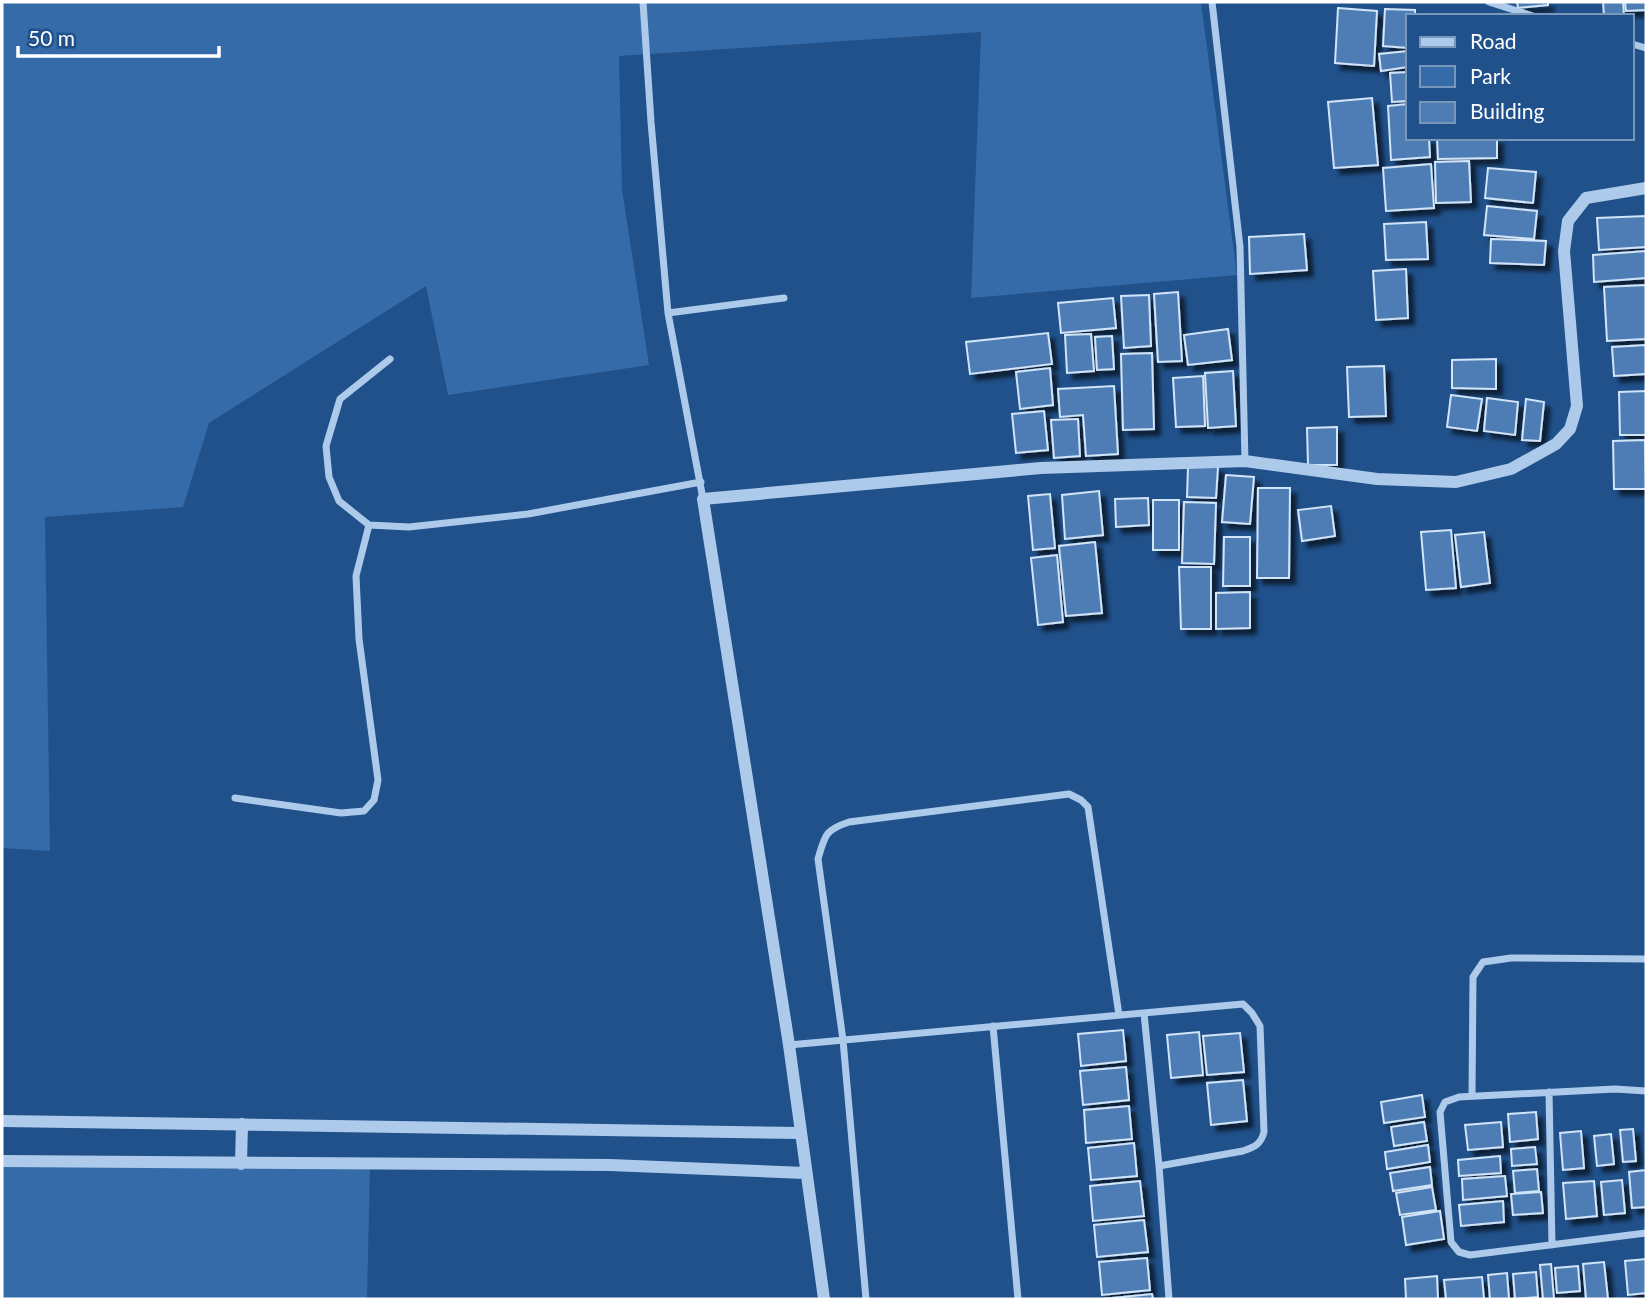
<svg xmlns="http://www.w3.org/2000/svg" width="1648" height="1301" font-family="Lato,sans-serif">
	<style>
		.green { fill: #346ba8 }
		.building { fill: #4d7db4; stroke: #d2e4f8; stroke-width: 2; filter: url(#shadow) }
		.lines { fill: none; stroke-linecap: round; stroke-linejoin: round }
		.minor { stroke: #adcaeb; stroke-width: 7 }
		.tertiary { stroke: #adcaeb; stroke-width: 12 }
	</style>
	<defs>
		<filter id="shadow"><feDropShadow dx="6" dy="6" stdDeviation="2" flood-color="#0009"/></filter>
	</defs>
	<rect width="100%" height="100%" fill="#20518b"/>
	<!-- green -->
	<path class="green" d="M2,2H1201L1237,275L971,298L981,32L619,56L622,189L649,365L448,395L426,286L209,423L183,507L45,517L50,851L2,848Z
		M2,1156L370,1168L367,1299H2Z"/>
	<!-- building -->
	<path class="building" d="M1517,2H1548V5L1518,8Z
		M1603,2H1623L1624,16H1604Z
		M1625,2H1646V10L1626,11Z
		M1338,8L1377,11L1374,66L1335,63Z
		M1385,9L1415,10V16H1408V48L1383,46Z
		M1408,51V67L1381,71L1379,54Z
		M1408,72V101L1392,102L1390,73Z
		M1372,98L1378,165L1334,168L1328,102Z
		M1408,104V138H1429L1430,157L1391,160L1388,106Z
		M1437,138H1497V158L1438,159Z
		M1469,161L1471,202L1436,203L1435,162Z
		M1431,164L1434,208L1386,211L1383,168Z
		M1488,168L1536,172L1533,203L1485,198Z
		M1487,206L1537,211L1534,239L1484,235Z
		M1646,216V247L1599,250L1597,218Z
		M1426,222L1428,259L1386,260L1384,224Z
		M1304,234L1307,270L1250,274L1249,237Z
		M1491,239L1546,241L1544,265L1490,263Z
		M1646,251V278L1594,282L1593,255Z
		M1406,269L1408,318L1376,320L1373,271Z
		M1646,285V339L1607,341L1604,287Z
		M1178,292L1182,361L1158,362L1154,294Z
		M1149,295L1151,346L1124,348L1121,296Z
		M1113,298L1116,328L1061,333L1058,303Z
		M1228,329L1232,360L1188,365L1184,335Z
		M1048,333L1052,364L970,374L966,342Z
		M1091,334L1094,371L1067,373L1065,335Z
		M1112,336L1114,369L1097,370L1095,337Z
		M1646,345V374L1614,376L1612,347Z
		M1152,353L1154,429L1123,430L1121,354Z
		M1496,359V389L1452,388V360Z
		M1384,366L1386,416L1349,417L1347,367Z
		M1050,368L1053,405L1020,409L1016,372Z
		M1233,371L1236,426L1208,428L1205,373Z
		M1203,376L1205,426L1176,427L1173,378Z
		M1114,386L1118,454L1086,456L1083,415L1060,417L1058,389Z
		M1646,391V435H1620L1619,392Z
		M1451,395L1482,399L1477,431L1447,427Z
		M1487,398L1518,402L1515,435L1484,431Z
		M1526,399L1544,402L1540,441L1522,440Z
		M1044,411L1048,450L1016,453L1012,414Z
		M1078,419L1080,456L1054,458L1051,420Z
		M1337,427V465H1308L1307,428Z
		M1645,440L1646,489H1614L1613,441Z
		M1188,466L1218,467L1216,498L1187,497Z
		M1226,475L1254,477L1250,524L1222,522Z
		M1258,488H1290L1289,578H1257Z
		M1099,491L1103,535L1065,539L1062,495Z
		M1050,494L1055,548L1033,550L1028,496Z
		M1148,498L1149,525L1116,527L1115,499Z
		M1153,500H1179V550H1153Z
		M1184,502L1216,503L1214,564L1182,563Z
		M1331,506L1335,536L1302,541L1298,510Z
		M1451,530L1456,588L1426,590L1421,532Z
		M1484,532L1490,583L1461,587L1455,535Z
		M1224,537H1250V586H1223Z
		M1095,542L1102,613L1066,616L1059,546Z
		M1057,555L1063,622L1038,625L1031,558Z
		M1179,567H1211V629H1181Z
		M1250,592V628L1216,629V593Z
		M1123,1030L1126,1061L1081,1066L1078,1034Z
		M1199,1032L1203,1075L1171,1078L1167,1035Z
		M1240,1033L1244,1072L1207,1075L1203,1036Z
		M1126,1067L1129,1100L1083,1105L1080,1071Z
		M1243,1080L1247,1121L1211,1125L1207,1083Z
		M1422,1095L1425,1117L1384,1123L1381,1102Z
		M1129,1106L1132,1139L1086,1143L1084,1110Z
		M1536,1112L1538,1139L1510,1142L1508,1114Z
		M1424,1122L1427,1141L1394,1146L1391,1127Z
		M1501,1122L1503,1147L1468,1150L1465,1125Z
		M1633,1129L1636,1161L1623,1162L1620,1130Z
		M1581,1131L1584,1168L1563,1170L1560,1133Z
		M1611,1134L1614,1164L1597,1166L1594,1136Z
		M1134,1143L1137,1176L1091,1180L1088,1148Z
		M1428,1145L1430,1162L1387,1169L1385,1152Z
		M1535,1147L1537,1164L1512,1166L1511,1149Z
		M1500,1156L1501,1173L1459,1176L1458,1160Z
		M1430,1167L1432,1185L1393,1191L1390,1173Z
		M1537,1169L1539,1191L1515,1193L1513,1171Z
		M1646,1170V1207L1632,1208L1629,1172Z
		M1505,1176L1507,1196L1463,1200L1462,1179Z
		M1622,1180L1625,1213L1604,1215L1601,1182Z
		M1140,1181L1144,1216L1093,1221L1090,1186Z
		M1594,1181L1597,1216L1566,1219L1563,1183Z
		M1432,1187L1436,1210L1400,1215L1396,1193Z
		M1541,1192L1543,1213L1513,1215L1511,1194Z
		M1503,1201L1504,1222L1461,1226L1459,1205Z
		M1440,1211L1444,1239L1406,1245L1402,1217Z
		M1144,1220L1148,1252L1097,1257L1094,1225Z
		M1147,1258L1150,1290L1102,1295L1099,1262Z
		M1646,1259V1293L1628,1295L1625,1261Z
		M1604,1262L1608,1299H1586L1583,1264Z
		M1551,1264L1554,1299H1543L1540,1265Z
		M1578,1266L1580,1291L1557,1293L1555,1268Z
		M1536,1272L1538,1297L1515,1299L1513,1274Z
		M1507,1273L1509,1299H1490L1488,1275Z
		M1437,1276L1438,1299H1406L1405,1279Z
		M1482,1277L1484,1299H1446L1444,1280Z
		M1152,1294L1153,1299H1102Z"/>
	<g class="lines">
		<!-- minor -->
		<path class="minor" d="M643,2L651,122L668,313L703,499
			M1212,2L1240,247L1245,461
			M1489,2L1533,16
			M1632,44L1646,48
			M668,313L784,298
			M390,359L340,399L326,446L329,477L339,501L369,525L409,527L528,514L701,482
			M235,798L341,813L364,811L374,800L378,780L359,639L356,576L369,525
			M1144,1013L1159,1166L1169,1299
			M993,1026L1018,1299
			M789,1045L1243,1004L1252,1013L1260,1026L1264,1132C1261,1144 1255,1147 1243,1151L1159,1166
			M1646,1091L1615,1089L1459,1097L1445,1102L1440,1112L1451,1242L1459,1252L1470,1255L1646,1233
			M1549,1092L1552,1245
			M1472,1096L1473,977L1483,962L1511,958L1646,959
			M866,1299L843,1040L818,859C825,835 825,830 849,822L1069,794L1081,800L1088,807L1119,1015"/>
		<!-- tertiary -->
		<path class="tertiary" d="M2,1121L800,1133
			M2,1161L610,1165L805,1173
			M241,1164L242,1124
			M824,1299L789,1045L703,499L1041,468L1245,461L1377,479L1456,482L1511,469L1556,444L1570,429L1577,406L1564,251L1568,221L1586,198L1646,188"/>
	</g>
	<!-- border -->
	<rect width="1648" height="1301" fill="none" stroke="#ffffff" stroke-width="7"/>
	<!-- legend -->
	<rect x="1406" y="14" width="228" height="126" fill="#20518b" stroke="#7997b9" stroke-width="2"/>
	<rect x="1420" y="37" width="35" height="10" fill="#adcaeb" stroke="#7997b9" stroke-width="2"/>
	<text x="1470" y="49" font-size="21" fill="#ffffff">Road</text>
	<rect x="1420" y="66" width="35" height="21" fill="#346ba8" stroke="#7997b9" stroke-width="2"/>
	<text x="1470" y="84" font-size="21" fill="#ffffff">Park</text>
	<rect x="1420" y="102" width="35" height="21" fill="#4d7db4" stroke="#7997b9" stroke-width="2"/>
	<text x="1470" y="119" font-size="21" fill="#ffffff">Building</text>
	<!-- scale -->
	<path d="M18 46v10h201v-10" fill="none" stroke="#ffffff" stroke-width="3.5"/>
	<text x="28" y="46" font-size="21" fill="#ffffff" stroke="#20518b" stroke-width="5" paint-order="stroke">50 m</text>
</svg>
